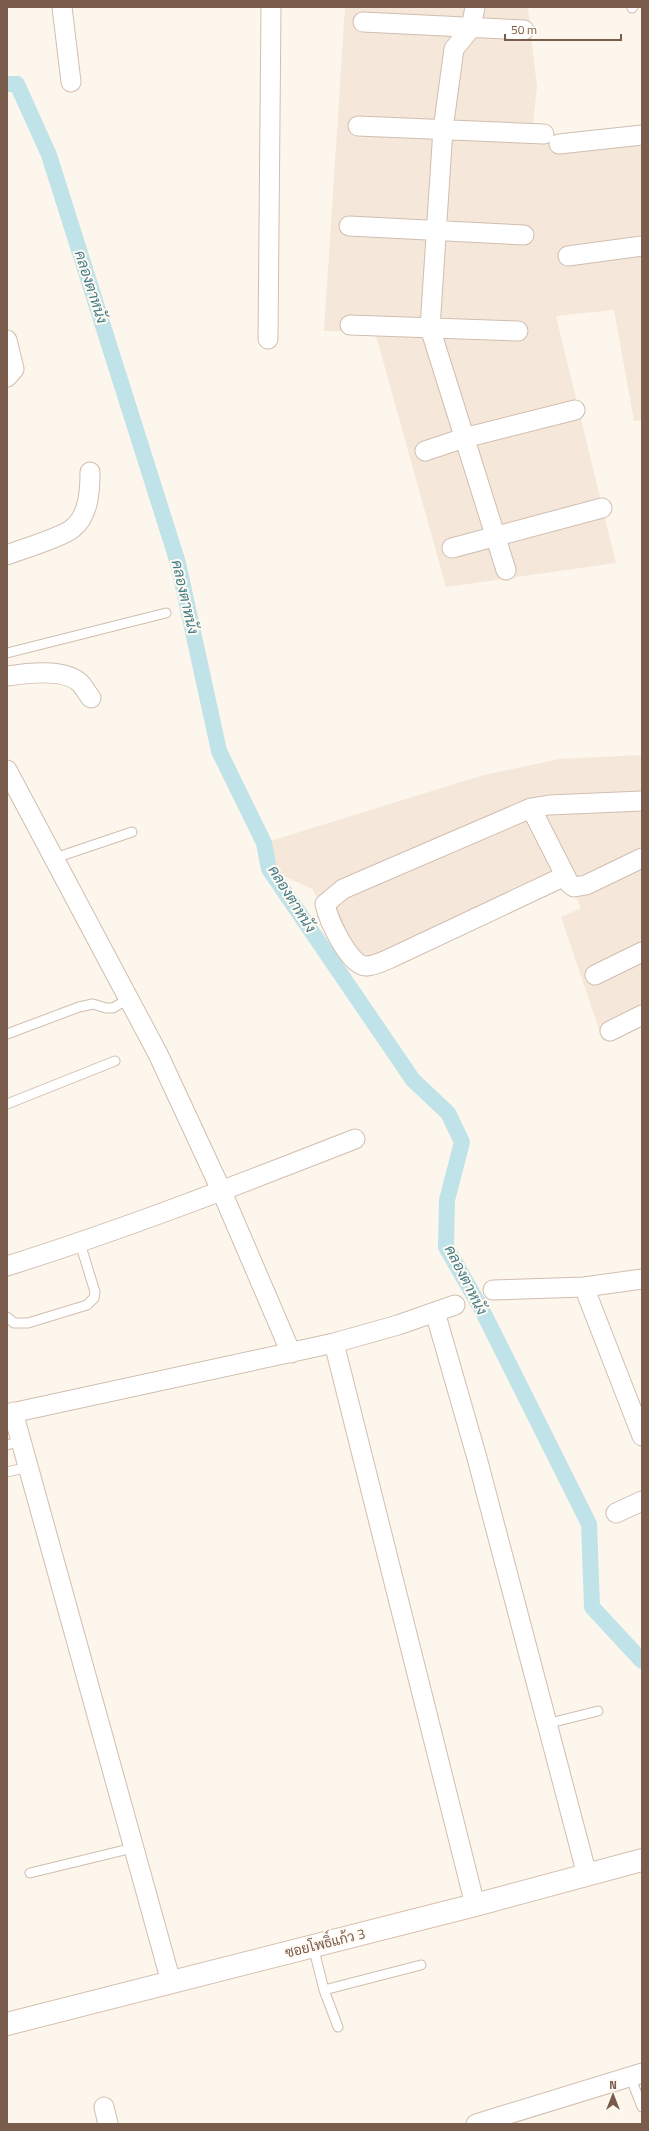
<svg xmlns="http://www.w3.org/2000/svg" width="649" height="2131" font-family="'Titillium Web',Sarabun,sans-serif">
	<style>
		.residential { fill: #f5e8da }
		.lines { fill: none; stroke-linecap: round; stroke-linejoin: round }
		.canal { stroke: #bfe3e8; stroke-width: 16 }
		.lane-casing { stroke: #d1beb0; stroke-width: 11 }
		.street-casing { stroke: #d1beb0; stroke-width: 21 }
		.secondary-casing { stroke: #d6c0b0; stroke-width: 24 }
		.lane { stroke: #fff; stroke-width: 9 }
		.street { stroke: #fff; stroke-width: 19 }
		.secondary { stroke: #fff; stroke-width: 22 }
		.labels { text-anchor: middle; stroke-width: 4; stroke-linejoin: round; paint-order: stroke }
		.street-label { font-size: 14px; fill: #7a5c4d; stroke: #fffaf3 }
		.water-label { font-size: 15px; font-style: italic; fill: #437c86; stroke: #fffaf3 }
	</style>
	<rect width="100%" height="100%" fill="#fdf6ec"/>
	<!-- residential -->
	<path class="residential" d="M345,7H528L537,87L531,141L642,129V420L634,421L614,310L556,316L616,563L446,587L375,332L324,331Z
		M642,755V1022L603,1041L561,917L581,908L569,883L366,978L312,889L279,874L264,843L480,776L559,759Z"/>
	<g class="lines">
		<!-- canal -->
		<path class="canal" d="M7,84H17L49,155L178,563L219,751L264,843L269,869L413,1080L448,1113L462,1142L447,1200L446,1247L481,1308L589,1524L592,1607L642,1661"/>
		<defs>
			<path id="lane" d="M632,8L633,7
				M7,653L166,613
				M55,858L132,832
				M7,1034L79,1007L93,1004L106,1008H113L128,999
				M7,1104L115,1061
				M7,1317L14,1323H28L87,1305L94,1298L95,1292L80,1243
				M7,1445L22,1441
				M7,1472L28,1467
				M546,1724L598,1711
				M30,1873L133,1848
				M313,1946L324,1990L338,2027
				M324,1990L421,1965
				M630,2076L642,2107"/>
			<path id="street" d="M62,7L71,82
				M475,7L471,28L454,49L443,129L430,328L506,570
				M363,22L524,30
				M358,126L544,134
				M559,144L642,135
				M349,226L524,235
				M568,256L642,246
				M350,325L518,331
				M268,339L271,7
				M7,340L14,369L7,377
				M425,451L464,438L575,410
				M452,548L602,508
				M7,555C22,549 63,537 73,528C89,515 90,490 90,472
				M7,676C27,673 64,668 80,683C84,687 87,693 91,698
				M7,770L158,1054L222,1192L291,1353
				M531,808L569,883L574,887L586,885L642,858
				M565,876L393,957C384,961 375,966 366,966C349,966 328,919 325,904L343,889L531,808L549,805L642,801
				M595,975L642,952
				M610,1031L642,1015
				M7,1266C125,1229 240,1184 355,1139
				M584,1287L642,1436
				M493,1290L584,1287L642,1279
				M435,1312L477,1458L587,1875
				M334,1343L475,1905
				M13,1412L171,1982
				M7,1414L334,1343L398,1325L455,1305
				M616,1513L642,1501
				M104,2107L108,2124
				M476,2124L642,2073"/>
			<path id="secondary" d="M7,2024L475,1905L642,1860"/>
		</defs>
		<!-- lane casing -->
		<use href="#lane" class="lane-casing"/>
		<!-- street casing -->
		<use href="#street" class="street-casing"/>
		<!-- secondary casing -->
		<use href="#secondary" class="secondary-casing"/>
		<!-- lane -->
		<use href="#lane" class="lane"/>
		<!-- street -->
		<use href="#street" class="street"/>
		<!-- secondary -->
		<use href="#secondary" class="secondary"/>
	</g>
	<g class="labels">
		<!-- street labels -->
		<g class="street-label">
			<text transform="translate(325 1943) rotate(-14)" y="5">ซอยโพธิ์แก้ว 3</text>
		</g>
		<!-- water labels -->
		<g class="water-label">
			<text transform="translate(91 287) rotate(72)" y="5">คลองตาหนัง</text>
			<text transform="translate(185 597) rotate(77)" y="5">คลองตาหนัง</text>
			<text transform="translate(292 899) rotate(58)" y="5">คลองตาหนัง</text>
			<text transform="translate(466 1280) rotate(63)" y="5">คลองตาหนัง</text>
		</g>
	</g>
	<!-- border -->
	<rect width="649" height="2131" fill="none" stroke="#7a5c4d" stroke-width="16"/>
	<!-- north arrow -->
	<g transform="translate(613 2095)" stroke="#fffaf3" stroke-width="3" paint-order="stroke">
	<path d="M0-3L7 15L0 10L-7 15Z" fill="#7a5c4d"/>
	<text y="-6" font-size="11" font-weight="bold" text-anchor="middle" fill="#7a5c4d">N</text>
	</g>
	<!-- scale -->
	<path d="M505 34v6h116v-6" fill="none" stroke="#7a5c4d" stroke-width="2"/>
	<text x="511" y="34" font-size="12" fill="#7a5c4d" stroke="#fffaf3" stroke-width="3" paint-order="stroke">50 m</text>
</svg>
